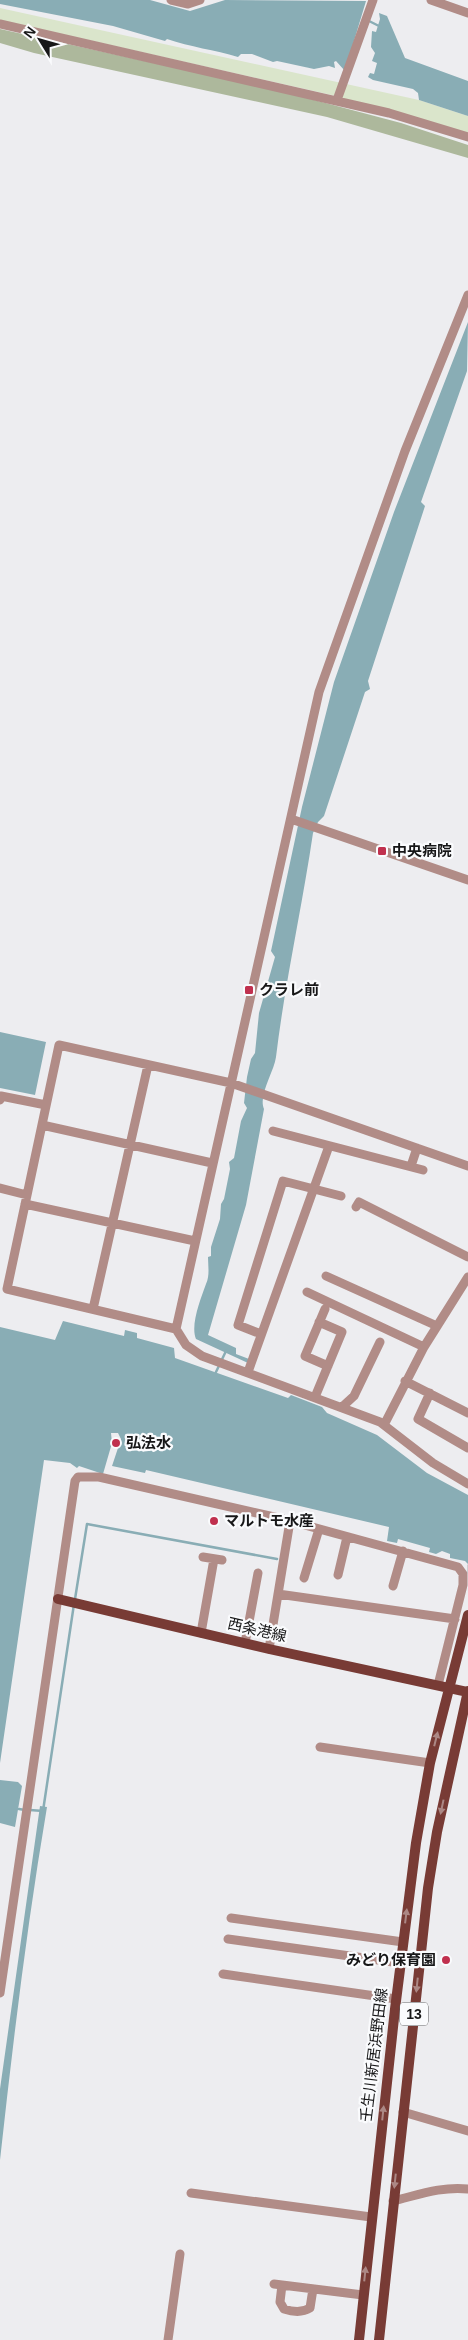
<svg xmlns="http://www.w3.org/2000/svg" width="468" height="2340" font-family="Arial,'Noto Sans JP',sans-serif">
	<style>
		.green { fill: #dae5cb }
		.forest { fill: #adb89c }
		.water { fill: #89adb5 }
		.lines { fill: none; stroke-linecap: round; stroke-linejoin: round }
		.stream { stroke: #89adb5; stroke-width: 2.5 }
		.minor-tunnel { stroke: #cdcdd0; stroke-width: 9; stroke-dasharray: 9 4.5; stroke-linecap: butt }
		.minor { stroke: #b18c87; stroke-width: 9 }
		.major { stroke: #783b35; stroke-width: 10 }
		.oneway { fill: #ac8885 }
		.poi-dot { fill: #c0304e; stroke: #fafbfd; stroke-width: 2 }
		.labels { text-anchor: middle; stroke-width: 4.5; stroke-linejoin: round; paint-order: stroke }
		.shield { fill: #fafbfd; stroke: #5b5b5d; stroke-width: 1 }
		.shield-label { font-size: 14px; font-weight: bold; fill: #171718 }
		.poi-label { font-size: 15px; font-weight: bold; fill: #171718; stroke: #fafbfd; text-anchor: start }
		.street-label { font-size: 15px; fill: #171718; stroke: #fafbfd }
	</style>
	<rect width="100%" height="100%" fill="#ededf0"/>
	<!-- green -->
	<path class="green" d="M0,8L419,100L468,116V135L336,96L0,20Z"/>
	<!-- forest -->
	<path class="forest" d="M0,29L284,92L401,123L468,145V158L327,117L34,53L0,43Z"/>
	<!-- water -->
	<path class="water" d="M0,0H150L190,11L225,0L366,1L345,71L336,61L334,62L335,68L329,66L314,69L277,61L273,62L252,54H241L238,57C215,50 190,47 167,39L165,41L113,26L0,4Z
		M379,13L387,16L405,58L468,81V116L419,100L418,93L413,89L373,80L368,77L370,73L374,74L377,63L372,61L375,53L371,47L372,31L376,32L380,19Z
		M468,322L467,371L421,502L425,506L368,681L370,689L365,692L324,816L318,822L313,833C302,908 285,982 276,1057C274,1072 258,1095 264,1109L246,1205L208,1335L236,1348V1354L249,1359L248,1363L196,1339C190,1325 201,1298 206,1284C210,1275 208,1266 208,1257L211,1256V1247L220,1219L221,1204L224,1199L230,1169L229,1162L234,1158L241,1121L247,1108L244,1103L247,1077L251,1059L255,1053L259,1013L275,957L271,951L302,807L334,682L394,512Z
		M0,1032L46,1042L35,1095L0,1088Z
		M63,1321L124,1336L125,1330L137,1333V1338L174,1348L175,1358L288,1398L291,1395L322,1407L327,1413L377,1435L427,1473L468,1495V1564L465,1561L450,1558V1554L442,1551L436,1554L429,1552L430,1548L398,1539L397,1543L387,1541L389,1527L146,1470L145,1473L112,1466L121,1439L118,1433H111L112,1443L103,1474L79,1466L77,1468L70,1463L44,1460L0,1763V1327L55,1340Z
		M0,1780L18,1782L22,1786L15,1827L0,1823Z
		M40,1806L47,1807C27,1925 13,2042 0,2160V2089Z"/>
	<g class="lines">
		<!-- stream -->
		<path class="stream" d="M369,21L379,26
			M216,1372L226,1351
			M75,1599L87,1524L277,1559
			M19,1809L25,1810
			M30,1810L43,1811L74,1604"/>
		<!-- minor-tunnel -->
		<path class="minor-tunnel" d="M467,1569H468"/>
		<!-- minor -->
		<path class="minor" d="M171,0L188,4L200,0
			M431,0L468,13
			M0,24L389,113L468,137
			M337,100L373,0
			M468,295L405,451L319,692L176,1329L186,1345L202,1356L380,1422L433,1463L468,1484
			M291,819L468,880
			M0,1100L1,1096L46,1105
			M42,1125L212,1163
			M273,1131L423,1170
			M411,1166L417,1148
			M0,1188L27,1195
			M25,1204L195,1241
			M356,1207L359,1202L468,1257
			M326,1276L437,1326
			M307,1292L424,1347
			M93,1309L148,1065
			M325,1309L305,1356L328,1366
			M176,1329L7,1289L59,1045L231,1083L468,1166
			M261,1334L238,1325L283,1181L341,1196
			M248,1372L329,1146
			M405,1381L468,1413
			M430,1393L418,1419L468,1448
			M315,1397L342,1332L319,1322
			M342,1407L354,1396L380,1342
			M384,1425L424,1347L468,1277
			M203,1557L222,1560
			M338,1575L347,1537
			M304,1578L319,1529
			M393,1586L403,1551
			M278,1594L455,1619
			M201,1633L214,1559
			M245,1643L258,1573
			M269,1649L290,1521
			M320,1747L430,1763
			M231,1918L403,1942
			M228,1939L400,1963
			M223,1974L396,1999
			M0,1993L75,1481L78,1477H99L283,1519L458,1567L463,1574V1585L438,1685
			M403,2112L468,2131
			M191,2193L371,2217
			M393,2201C418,2195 442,2186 468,2189
			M274,2284L363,2295
			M282,2285L280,2302L284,2309C293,2312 302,2313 310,2308L313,2289
			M168,2340L180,2254"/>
		<!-- major -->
		<path class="major" d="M58,1599L269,1649L468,1692
			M359,2340L395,2009L416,1843L430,1763L468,1615
			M379,2340L428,1888L437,1832L468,1691"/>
	</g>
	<!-- one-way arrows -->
	<defs><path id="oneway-solid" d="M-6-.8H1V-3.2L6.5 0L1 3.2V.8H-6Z" transform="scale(1.25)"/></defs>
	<g class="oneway">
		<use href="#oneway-solid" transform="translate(436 1739) rotate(-76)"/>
		<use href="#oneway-solid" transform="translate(442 1807) rotate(102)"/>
		<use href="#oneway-solid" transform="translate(406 1916) rotate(-83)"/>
		<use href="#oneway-solid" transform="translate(417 1985) rotate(96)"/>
		<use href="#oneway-solid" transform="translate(383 2113) rotate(-84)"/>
		<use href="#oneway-solid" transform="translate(395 2181) rotate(96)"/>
		<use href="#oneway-solid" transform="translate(365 2274) rotate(-84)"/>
	</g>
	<!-- markers -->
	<g class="poi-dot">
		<rect x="377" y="846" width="10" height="10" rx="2.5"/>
		<rect x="244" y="985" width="10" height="10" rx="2.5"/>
		<circle cx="116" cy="1443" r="5"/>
		<circle cx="214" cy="1521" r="5"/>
		<circle cx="446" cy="1960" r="5"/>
	</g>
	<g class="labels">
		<!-- shield labels -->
		<rect class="shield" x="400" y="2002.5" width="28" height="23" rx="4"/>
		<g class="shield-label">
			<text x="414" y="2019">13</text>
		</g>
		<!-- poi labels -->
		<g class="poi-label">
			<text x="392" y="856">中央病院</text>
			<text x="259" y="995">クラレ前</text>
			<text x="126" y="1448">弘法水</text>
			<text x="224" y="1526">マルトモ水産</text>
			<text x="436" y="1965" text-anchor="end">みどり保育園</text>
		</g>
		<!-- street labels -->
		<g class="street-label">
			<text transform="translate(257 1630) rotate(13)" y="5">西条港線</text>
			<text transform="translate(374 2055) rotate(-83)" y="5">壬生川新居浜野田線</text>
		</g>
	</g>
	<!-- north arrow -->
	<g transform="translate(40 40) rotate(307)" stroke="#fafbfd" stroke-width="4" paint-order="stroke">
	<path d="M0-4L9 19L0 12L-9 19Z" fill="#171718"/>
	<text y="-8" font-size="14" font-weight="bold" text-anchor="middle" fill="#171718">N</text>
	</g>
</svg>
